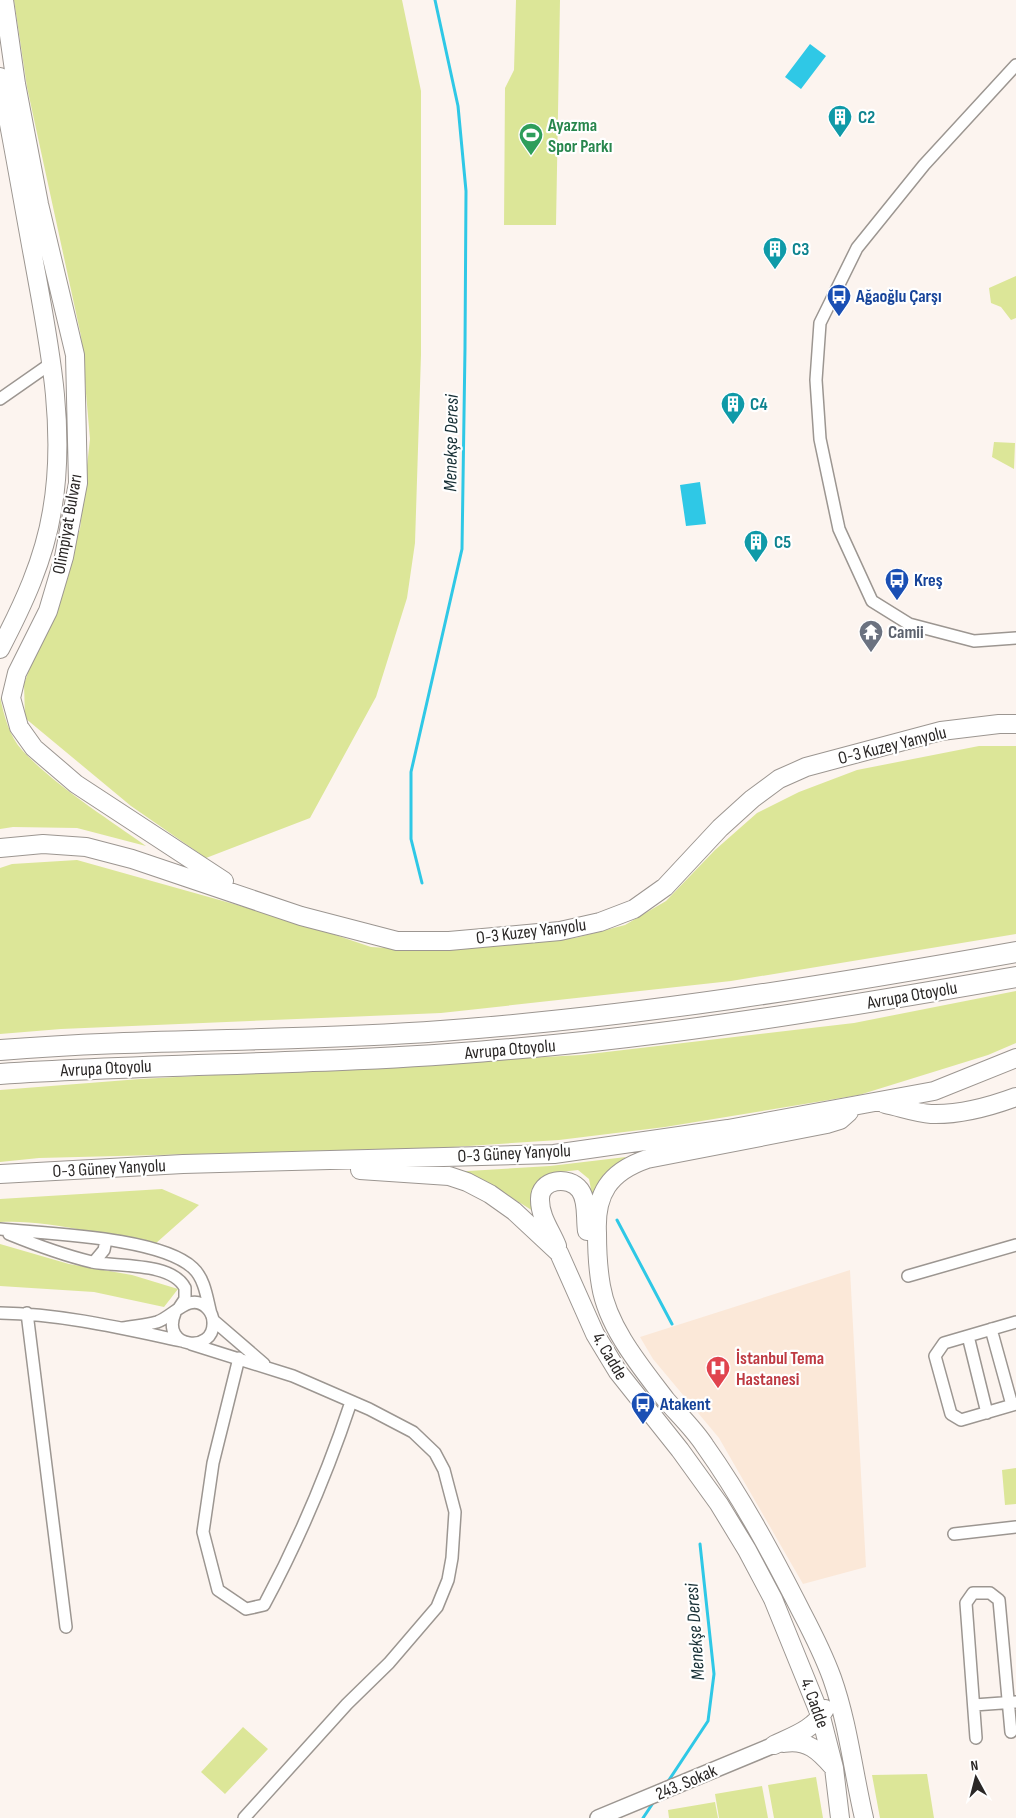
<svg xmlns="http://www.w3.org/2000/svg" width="1016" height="1818" font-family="'Sofia Sans Condensed',sans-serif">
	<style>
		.medical { fill: #fbe8d8 }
		.green { fill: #dce698 }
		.water { fill: #2fc8e6 }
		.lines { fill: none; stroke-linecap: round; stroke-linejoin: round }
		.stream { stroke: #2fc8e6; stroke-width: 3 }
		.street-casing { stroke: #9c9691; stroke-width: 14 }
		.secondary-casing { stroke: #9c9691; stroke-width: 18 }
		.primary-casing { stroke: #9c9691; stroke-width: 20 }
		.highway-casing { stroke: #9c9691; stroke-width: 22 }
		.street { stroke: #fff; stroke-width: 11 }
		.secondary { stroke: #fff; stroke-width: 15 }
		.primary { stroke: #fff; stroke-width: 18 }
		.highway { stroke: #fff; stroke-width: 20 }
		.labels { text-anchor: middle; stroke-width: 4.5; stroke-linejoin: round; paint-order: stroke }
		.culture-label { font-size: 18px; font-weight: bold; fill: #0d838f; stroke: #fff; text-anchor: start }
		.leisure-label { font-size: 18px; font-weight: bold; fill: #27864d; stroke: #fff; text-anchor: start }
		.transit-label { font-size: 18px; font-weight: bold; fill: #164399; stroke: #fff; text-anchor: start }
		.street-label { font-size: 18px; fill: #2a2726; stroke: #fff }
		.worship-label { font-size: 18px; font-weight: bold; fill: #5b616d; stroke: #fff; text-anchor: start }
		.health-label { font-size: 18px; font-weight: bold; fill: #be3a42; stroke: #fff; text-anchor: start }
		.water-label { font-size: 19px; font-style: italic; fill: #172f35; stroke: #fff }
	</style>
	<rect width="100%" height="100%" fill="#fcf4ef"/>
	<!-- medical -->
	<path class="medical" d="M850,1270L866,1567L803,1584L719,1438L653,1359L640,1337Z"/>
	<!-- green -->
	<path class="green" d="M14,0H402L421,91V355L415,543L407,598L376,697L310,818L206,858L131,806L25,718L24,684L80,529L90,439L81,336L27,87Z
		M516,0H560L556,225H504L505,88L514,70Z
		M1016,276V318L1011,320L1001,307L991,303L989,288Z
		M994,442L1015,443L1014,469L992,457Z
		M0,697C4,715 9,736 22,750C54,785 107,818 146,846L77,828L13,827L0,829Z
		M979,746H1016V934L731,981L441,1013L61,1029L0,1034V868L12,864L77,860L294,921L371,947L421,950L575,938L625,925L666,901L715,850L757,813L799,792L857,770Z
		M1016,991V1043L988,1055L859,1095L665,1127L559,1140L438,1148L39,1158L0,1162V1090L140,1079L581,1055L854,1023Z
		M626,1157L609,1172L593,1199L589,1179L578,1170L552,1173L542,1180L533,1211L487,1182L451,1172L550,1166Z
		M162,1189L199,1205L155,1244C108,1236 47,1219 0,1222V1199Z
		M0,1244L69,1264L132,1275L178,1289L164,1307L94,1292L0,1286Z
		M1016,1468V1504L1005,1505L1002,1470Z
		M243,1727L268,1749L225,1794L201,1772Z
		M927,1774L934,1818H880L872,1775Z
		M816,1777L823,1818H774L768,1785Z
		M762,1786L768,1818H719L715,1794Z
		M715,1802L718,1818H669L668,1810Z"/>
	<!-- water -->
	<path class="water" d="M810,44L826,56L801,89L785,77Z
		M700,482L706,524L686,526L680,485Z"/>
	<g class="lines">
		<!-- stream -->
		<path class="stream" d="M422,883L411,839V772L462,549L465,348L466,191L458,106L435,0
			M617,1220L672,1324
			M667,1783L708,1721L714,1674L700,1544
			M643,1818L655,1800"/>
		<defs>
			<path id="street" d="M1016,65L924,165L857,248L820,323L816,380L820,439L839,529L872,601L909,624L974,641L1016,638
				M0,399L53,362
				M0,1229C48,1234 160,1237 193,1268C205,1279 207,1299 211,1314
				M9,1234C36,1245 63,1255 92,1262C117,1267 172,1262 185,1288V1299L179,1308
				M94,1262L104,1250L106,1240
				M908,1276L1016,1245
				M0,1313C62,1314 121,1328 182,1341
				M27,1313L66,1627
				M213,1320L264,1364
				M1016,1322L944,1343L935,1356L951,1414L961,1420L1016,1404
				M123,1328C134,1326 146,1325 157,1322C173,1317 190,1291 207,1308C211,1312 213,1317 213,1322C215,1354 160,1349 175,1313
				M991,1329L1012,1405
				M968,1336L987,1413
				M191,1344L293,1376L369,1409L413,1432L435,1453L444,1470L455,1512L452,1558L448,1580L437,1607L389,1663L347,1704L244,1818
				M239,1358L213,1463L203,1532L218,1590L246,1609L264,1605C299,1540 328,1471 351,1402
				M954,1534L1016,1527
				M974,1705L1016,1702
				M976,1738L966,1603L973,1593H990L999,1600L1011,1732"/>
			<path id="secondary" d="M598,1818L774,1745"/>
			<path id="primary" d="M4,0L16,84L39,204L75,355L78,483L64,557L48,611L17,673L11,698L19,727L34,748L76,784L224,881
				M0,77C12,137 22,196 33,256C48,339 67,426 52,511C44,560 23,605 0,649
				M0,848L43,844L86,847L132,859L301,916L397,941H449L560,931L600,922L634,909L665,887L720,828L752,799L779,779L806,767L941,731L999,724H1016
				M885,1104C900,1107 916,1113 931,1114C960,1115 989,1107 1016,1097
				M849,1112L840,1120L827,1124L647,1159C609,1172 595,1194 597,1233C597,1250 598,1269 601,1286C608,1328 641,1367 666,1400C679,1415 694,1429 705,1446C742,1498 773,1556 802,1613C813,1634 824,1656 832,1678C848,1723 853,1771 864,1818
				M360,1170L449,1176L467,1182L490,1194L514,1211L559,1253L595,1334L618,1372L680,1450L719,1504L747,1550L773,1599L821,1717L834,1768L840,1818
				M0,1174L183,1164L554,1154L728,1129L934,1091L1016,1058
				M557,1246C551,1231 540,1217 540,1200C539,1179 569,1175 580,1190C588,1201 585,1217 587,1231
				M784,1743C807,1739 819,1751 833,1767
				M774,1745C793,1736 815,1729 825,1709"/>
			<path id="highway" d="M0,1050C147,1038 294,1042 441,1031C634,1017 826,986 1016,952
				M0,1074C166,1063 332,1065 498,1050C672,1036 844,1007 1016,977"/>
		</defs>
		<!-- street casing -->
		<use href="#street" class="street-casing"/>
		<!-- secondary casing -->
		<use href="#secondary" class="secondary-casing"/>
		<!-- primary casing -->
		<use href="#primary" class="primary-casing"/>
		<!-- highway casing -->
		<use href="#highway" class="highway-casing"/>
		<!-- street -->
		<use href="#street" class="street"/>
		<!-- secondary -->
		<use href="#secondary" class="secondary"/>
		<!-- primary -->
		<use href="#primary" class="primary"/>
		<!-- highway -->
		<use href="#highway" class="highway"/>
	</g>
	<!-- icons -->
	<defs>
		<symbol id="building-pin" viewBox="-11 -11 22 30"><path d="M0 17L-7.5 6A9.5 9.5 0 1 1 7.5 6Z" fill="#0f9aa8" stroke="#fff"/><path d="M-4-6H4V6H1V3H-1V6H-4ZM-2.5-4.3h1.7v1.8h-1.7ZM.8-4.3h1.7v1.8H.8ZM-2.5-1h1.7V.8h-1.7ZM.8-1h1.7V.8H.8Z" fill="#fff"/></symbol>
		<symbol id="stadium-pin" viewBox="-11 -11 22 30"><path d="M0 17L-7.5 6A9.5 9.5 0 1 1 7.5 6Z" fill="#2e9e5b" stroke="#fff"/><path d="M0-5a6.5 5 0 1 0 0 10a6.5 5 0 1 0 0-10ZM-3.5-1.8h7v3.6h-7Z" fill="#fff"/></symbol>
		<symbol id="bus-pin" viewBox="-11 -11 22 30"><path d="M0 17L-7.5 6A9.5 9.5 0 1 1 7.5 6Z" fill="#1a4fb4" stroke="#fff"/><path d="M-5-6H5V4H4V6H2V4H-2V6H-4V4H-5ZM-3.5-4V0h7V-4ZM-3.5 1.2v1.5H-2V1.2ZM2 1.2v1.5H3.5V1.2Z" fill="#fff"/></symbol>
		<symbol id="temple-pin" viewBox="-11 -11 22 30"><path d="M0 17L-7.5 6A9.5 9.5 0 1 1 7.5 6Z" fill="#6b7280" stroke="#fff"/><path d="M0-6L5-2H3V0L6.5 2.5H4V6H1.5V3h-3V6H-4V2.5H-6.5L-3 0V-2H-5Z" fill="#fff"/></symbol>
		<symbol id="hospital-pin" viewBox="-11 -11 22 30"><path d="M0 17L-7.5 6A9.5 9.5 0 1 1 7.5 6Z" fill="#e0444e" stroke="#fff"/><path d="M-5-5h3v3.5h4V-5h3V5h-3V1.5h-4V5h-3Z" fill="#fff"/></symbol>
	</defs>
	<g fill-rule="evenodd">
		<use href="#building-pin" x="826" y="103" width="28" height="38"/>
		<use href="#stadium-pin" x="517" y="121" width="28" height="38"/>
		<use href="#building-pin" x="761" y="235" width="28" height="38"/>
		<use href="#bus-pin" x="825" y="282" width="28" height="38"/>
		<use href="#building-pin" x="719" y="390" width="28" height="38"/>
		<use href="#building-pin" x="742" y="528" width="28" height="38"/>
		<use href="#bus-pin" x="883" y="566" width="28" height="38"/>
		<use href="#temple-pin" x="857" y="618" width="28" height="38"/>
		<use href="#hospital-pin" x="704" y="1354" width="28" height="38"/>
		<use href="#bus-pin" x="629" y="1390" width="28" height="38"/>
	</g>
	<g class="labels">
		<!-- culture labels -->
		<g class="culture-label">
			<text x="858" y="123">C2</text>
			<text x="792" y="255">C3</text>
			<text x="750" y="410">C4</text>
			<text x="774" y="548">C5</text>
		</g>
		<!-- leisure labels -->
		<g class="leisure-label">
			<text x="548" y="131">Ayazma<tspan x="548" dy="21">Spor Parkı</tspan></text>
		</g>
		<!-- transit labels -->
		<g class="transit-label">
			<text x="856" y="302">Ağaoğlu Çarşı</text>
			<text x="914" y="586">Kreş</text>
			<text x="660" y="1410">Atakent</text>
		</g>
		<!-- street labels -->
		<g class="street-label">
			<text transform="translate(67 524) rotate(-80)" y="6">Olimpiyat Bulvarı</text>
			<text transform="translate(892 745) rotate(-14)" y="6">O-3 Kuzey Yanyolu</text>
			<text transform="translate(531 931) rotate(-7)" y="6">O-3 Kuzey Yanyolu</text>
			<text transform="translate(912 995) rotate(-10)" y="6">Avrupa Otoyolu</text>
			<text transform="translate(510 1049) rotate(-5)" y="6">Avrupa Otoyolu</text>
			<text transform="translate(106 1068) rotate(-3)" y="6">Avrupa Otoyolu</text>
			<text transform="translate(514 1153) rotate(-3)" y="6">O-3 Güney Yanyolu</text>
			<text transform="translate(109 1168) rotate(-3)" y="6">O-3 Güney Yanyolu</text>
			<text transform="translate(610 1356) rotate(59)" y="6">4. Cadde</text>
			<text transform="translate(815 1703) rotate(70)" y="6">4. Cadde</text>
			<text transform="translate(686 1782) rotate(-23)" y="6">243. Sokak</text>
		</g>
		<!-- worship labels -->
		<g class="worship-label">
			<text x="888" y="638">Camii</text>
		</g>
		<!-- health labels -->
		<g class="health-label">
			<text x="736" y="1364">İstanbul Tema<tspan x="736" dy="21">Hastanesi</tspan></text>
		</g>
		<!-- water labels -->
		<g class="water-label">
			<text transform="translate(450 443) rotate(-89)" y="7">Menekşe Deresi</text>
			<text transform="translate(694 1632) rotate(-94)" y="7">Menekşe Deresi</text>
		</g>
	</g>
	<!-- north arrow -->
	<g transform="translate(976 1778) rotate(353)" stroke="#ffffff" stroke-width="4" paint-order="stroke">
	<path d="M0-4L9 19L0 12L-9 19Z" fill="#2a2726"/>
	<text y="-8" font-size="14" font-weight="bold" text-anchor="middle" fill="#2a2726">N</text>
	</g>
</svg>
